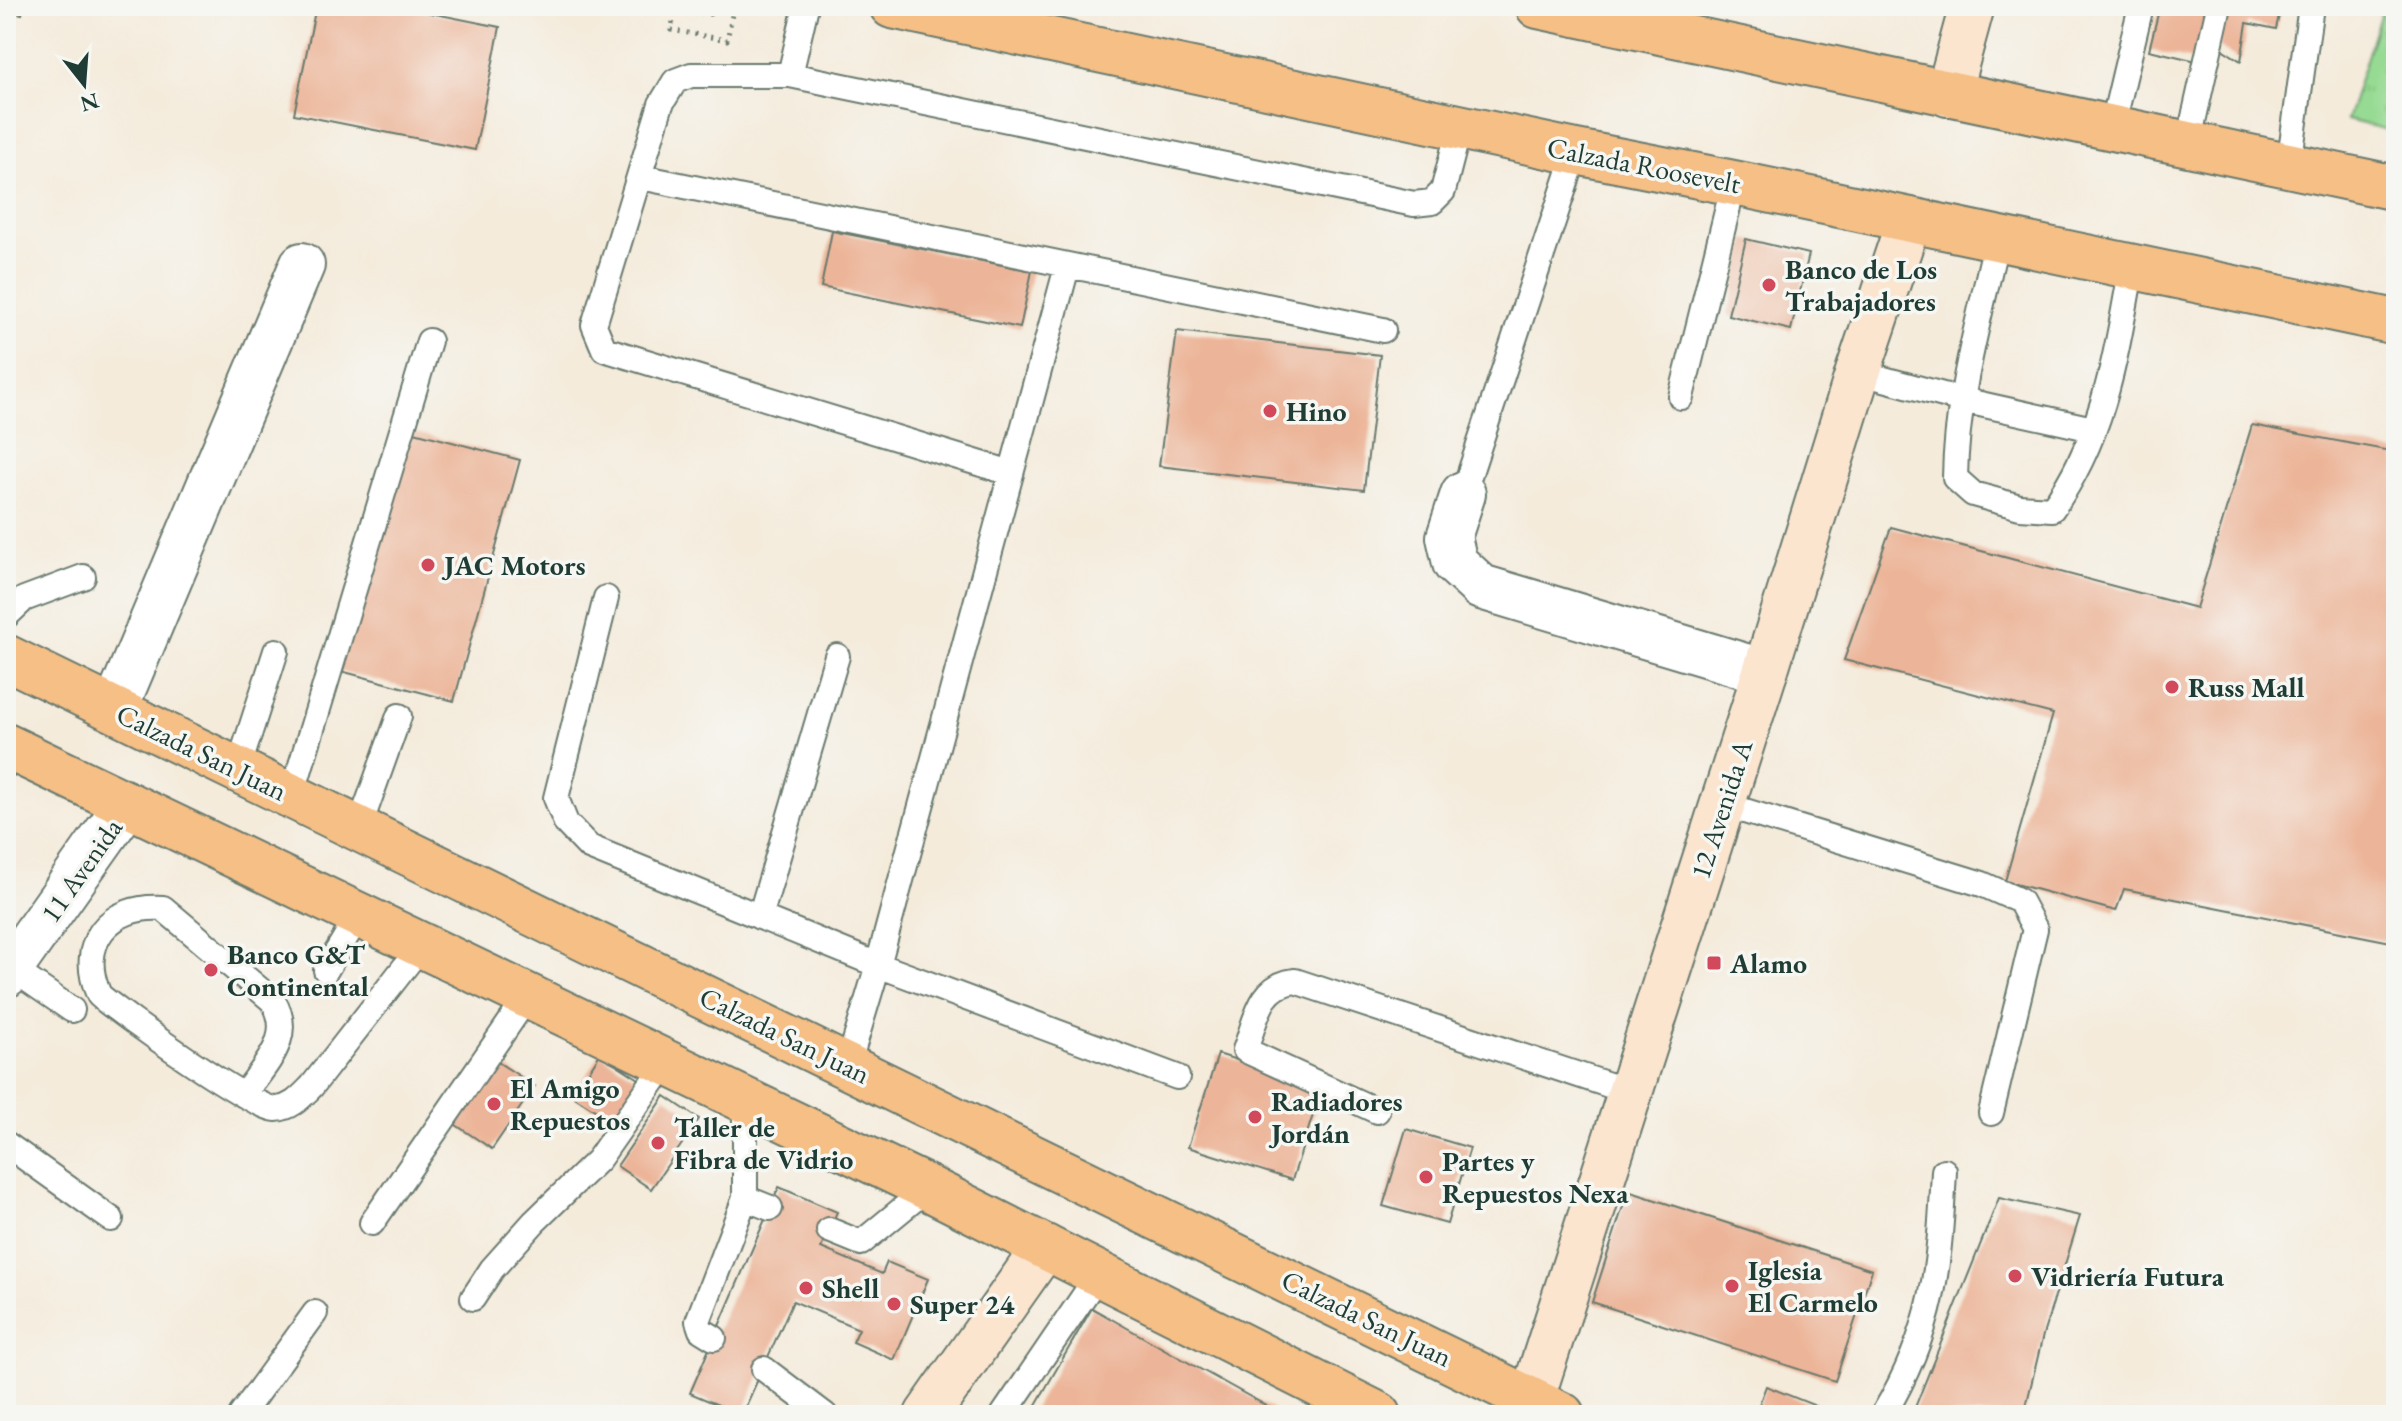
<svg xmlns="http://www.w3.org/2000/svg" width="2402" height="1421" font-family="'EB Garamond',serif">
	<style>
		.park { fill: url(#park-tufts); stroke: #5a8c64; stroke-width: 2 }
		.building { fill: #ecb599 }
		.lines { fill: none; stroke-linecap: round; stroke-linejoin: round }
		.lane-casing { stroke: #6a7a6e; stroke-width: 28 }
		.street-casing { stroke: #6a7a6e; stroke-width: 48 }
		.secondary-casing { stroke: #6a7a6e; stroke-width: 48 }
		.primary-casing { stroke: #6a7a6e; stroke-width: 48 }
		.highway-casing { stroke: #6a7a6e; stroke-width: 48 }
		.path { stroke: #6a7a6e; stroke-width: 5; stroke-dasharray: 2 6; stroke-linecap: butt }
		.lane { stroke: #fff; stroke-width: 24 }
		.street { stroke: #fff; stroke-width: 44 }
		.secondary { stroke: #fbe5cf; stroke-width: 44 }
		.primary { stroke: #f5bf86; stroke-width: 44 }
		.highway { stroke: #f5bf86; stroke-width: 44 }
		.poi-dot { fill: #d1495b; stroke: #f6f6f2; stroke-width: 3 }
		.labels { text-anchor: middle; stroke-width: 7; stroke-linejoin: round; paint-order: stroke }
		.street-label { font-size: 28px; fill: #1f3d34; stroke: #f6f6f2 }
		.poi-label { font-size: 28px; font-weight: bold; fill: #1f3d34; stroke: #f6f6f2; text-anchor: start }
	</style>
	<defs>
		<pattern id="park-tufts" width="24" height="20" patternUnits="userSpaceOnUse" patternTransform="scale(2)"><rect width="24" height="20" fill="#96da93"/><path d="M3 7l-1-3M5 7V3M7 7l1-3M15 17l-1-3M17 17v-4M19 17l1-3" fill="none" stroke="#81bc7f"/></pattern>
	</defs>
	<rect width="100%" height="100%" fill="#f6f6f2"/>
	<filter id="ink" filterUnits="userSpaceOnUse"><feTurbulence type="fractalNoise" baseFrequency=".0125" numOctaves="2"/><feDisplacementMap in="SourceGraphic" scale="16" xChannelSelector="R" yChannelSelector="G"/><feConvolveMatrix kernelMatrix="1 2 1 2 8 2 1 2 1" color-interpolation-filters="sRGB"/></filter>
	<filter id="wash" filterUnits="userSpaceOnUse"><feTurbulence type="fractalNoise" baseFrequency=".006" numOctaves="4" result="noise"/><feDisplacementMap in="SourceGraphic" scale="32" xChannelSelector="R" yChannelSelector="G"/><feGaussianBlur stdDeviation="1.8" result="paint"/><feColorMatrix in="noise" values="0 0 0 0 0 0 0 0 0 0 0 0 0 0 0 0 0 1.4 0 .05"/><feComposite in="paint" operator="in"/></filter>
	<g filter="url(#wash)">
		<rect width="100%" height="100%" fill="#f4ebdb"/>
		<!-- park -->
		<path class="park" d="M2383,6H2396V132L2347,120Z"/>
		<g id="blocks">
			<!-- building -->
			<path class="building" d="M6,6H24L22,14L6,11Z
				M316,6H396L500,27L475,150L294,114Z
				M2160,6H2213L2201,62L2149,50Z
				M2227,6H2281L2276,29L2247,23L2241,61L2219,47Z
				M832,231L1032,271L1020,328L821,287Z
				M1746,239L1809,254L1791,330L1728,315Z
				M1177,331L1380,355L1364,490L1159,466Z
				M2252,425L2396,452V943L2124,889L2116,911L2005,881L2053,714L1844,660L1891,527L2196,608Z
				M403,429L520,460L454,701L337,670Z
				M600,1054L639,1079L612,1121L573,1096Z
				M1218,1054L1322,1087L1292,1180L1188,1147Z
				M493,1059L535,1086L492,1149L453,1123Z
				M665,1096L699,1119L651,1189L617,1166Z
				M1406,1129L1470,1148L1447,1224L1383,1206Z
				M779,1187L837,1212L821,1248L882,1274L887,1262L928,1279L894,1360L853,1342L859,1329L793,1301L742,1415L690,1393Z
				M1628,1191L1872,1270L1835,1381L1592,1302Z
				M1999,1198L2080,1216L2043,1335L2024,1415H1912Z
				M1092,1308L1173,1354L1283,1415H1030Z
				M1766,1386L1838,1415H1755Z"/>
		</g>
	</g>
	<g filter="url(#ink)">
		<use href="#blocks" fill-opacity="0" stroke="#6a7a6e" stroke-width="2"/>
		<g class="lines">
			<defs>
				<path id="lane" d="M790,75L806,6
					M2112,128L2141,6
					M2188,144L2219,6
					M2289,165L2311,6
					M641,177L1383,330
					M1997,238C1980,317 1956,397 1955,478L1973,494L2020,507L2052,509C2105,435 2116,354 2132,266
					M1858,372L1962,400L2093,429
					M1681,397L1734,183
					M1011,473L604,349L594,325L661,104L675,81L691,75H790L1414,204L1432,202L1443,191L1460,125
					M1463,494L1576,152
					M606,598L556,798L566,823L589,847L878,965L1177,1077
					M6,616L24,599L83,577
					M238,769L276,651
					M292,795L429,341
					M1722,804L1982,884L2020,901L2035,929L1991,1113
					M359,828L399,716
					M760,917L837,656
					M11,968L72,1010
					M326,970L359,915
					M848,1065L878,965L1067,267
					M244,1095C264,1065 296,1037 273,1001L163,908C109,904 76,944 99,995C120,1014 255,1110 276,1109C292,1108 301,1097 312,1086L422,945
					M745,1101V1198L770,1208
					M1377,1111L1245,1050C1256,1021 1259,985 1295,981L1630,1092
					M6,1144L111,1219
					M372,1223L528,996
					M829,1230L861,1243L928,1188
					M473,1298L492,1269L534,1222L598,1160L666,1063
					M714,1338L701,1330L698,1321L745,1198
					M764,1369L825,1415
					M241,1415L315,1313
					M1003,1415L1099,1274
					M1883,1415C1935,1328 1939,1268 1944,1171"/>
				<path id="street" d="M1463,494L1449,537L1455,563L1481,587L1765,672
					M115,709L302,265
					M6,975L127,804"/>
				<path id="secondary" d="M1948,94L1972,6
					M1532,1398L1765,672L1858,372L1909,220
					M927,1415L1045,1247"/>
				<path id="primary" d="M6,657L1562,1415
					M6,746L928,1188L1379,1415"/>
				<path id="highway" d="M892,6L1576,152L1734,183L2396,322
					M1538,6L2396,188"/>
			</defs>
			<!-- lane casing -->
			<use href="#lane" class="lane-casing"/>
			<!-- street casing -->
			<use href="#street" class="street-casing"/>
			<!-- secondary casing -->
			<use href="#secondary" class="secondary-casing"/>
			<!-- primary casing -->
			<use href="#primary" class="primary-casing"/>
			<!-- highway casing -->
			<use href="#highway" class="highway-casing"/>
			<!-- path -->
			<path class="path" d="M712,6L710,14L676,9L671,30L727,40L734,6"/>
			<!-- lane -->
			<use href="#lane" class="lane"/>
			<!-- street -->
			<use href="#street" class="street"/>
			<!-- secondary -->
			<use href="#secondary" class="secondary"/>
			<!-- primary -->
			<use href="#primary" class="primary"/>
			<!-- highway -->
			<use href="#highway" class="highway"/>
		</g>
	</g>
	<!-- markers -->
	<g class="poi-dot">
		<circle cx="1769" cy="285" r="8"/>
		<circle cx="1270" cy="411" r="8"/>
		<circle cx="428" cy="565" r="8"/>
		<circle cx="2172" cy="687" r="8"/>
		<rect x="1706" y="955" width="16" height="16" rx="4"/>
		<circle cx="211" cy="970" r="8"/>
		<circle cx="494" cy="1104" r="8"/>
		<circle cx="1255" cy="1117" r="8"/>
		<circle cx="658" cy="1143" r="8"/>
		<circle cx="1426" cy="1177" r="8"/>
		<circle cx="2015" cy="1276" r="8"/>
		<circle cx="1732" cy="1286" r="8"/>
		<circle cx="806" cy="1288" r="8"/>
		<circle cx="894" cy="1304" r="8"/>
	</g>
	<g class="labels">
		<!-- street labels -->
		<g class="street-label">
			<text transform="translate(1644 165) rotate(11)" y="10">Calzada Roosevelt</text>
			<text transform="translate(202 752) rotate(26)" y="10">Calzada San Juan</text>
			<text transform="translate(1721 809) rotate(-72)" y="10">12 Avenida A</text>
			<text transform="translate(81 870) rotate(-55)" y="10">11 Avenida</text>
			<text transform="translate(785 1035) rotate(26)" y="10">Calzada San Juan</text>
			<text transform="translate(1367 1318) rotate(26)" y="10">Calzada San Juan</text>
		</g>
		<!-- poi labels -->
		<g class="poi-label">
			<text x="1785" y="279">Banco de Los<tspan x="1785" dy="32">Trabajadores</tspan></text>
			<text x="1286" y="421">Hino</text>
			<text x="444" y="575">JAC Motors</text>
			<text x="2188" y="697">Russ Mall</text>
			<text x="227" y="964">Banco G&amp;T<tspan x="227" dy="32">Continental</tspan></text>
			<text x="1730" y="973">Alamo</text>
			<text x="510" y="1098">El Amigo<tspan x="510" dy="32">Repuestos</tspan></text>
			<text x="1271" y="1111">Radiadores<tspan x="1271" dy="32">Jordán</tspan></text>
			<text x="674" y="1137">Taller de<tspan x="674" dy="32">Fibra de Vidrio</tspan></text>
			<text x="1442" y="1171">Partes y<tspan x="1442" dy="32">Repuestos Nexa</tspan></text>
			<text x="1748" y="1280">Iglesia<tspan x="1748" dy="32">El Carmelo</tspan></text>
			<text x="2031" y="1286">Vidriería Futura</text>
			<text x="822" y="1298">Shell</text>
			<text x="910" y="1314">Super 24</text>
		</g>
	</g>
	<!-- margin -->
	<rect width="2402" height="1421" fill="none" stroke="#f6f6f2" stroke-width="32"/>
	<!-- north arrow -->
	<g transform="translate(84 84) rotate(163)" stroke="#f6f6f2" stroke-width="6" paint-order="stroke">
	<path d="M0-6L14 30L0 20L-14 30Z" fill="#1f3d34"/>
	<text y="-12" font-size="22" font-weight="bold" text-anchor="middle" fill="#1f3d34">N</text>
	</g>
</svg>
